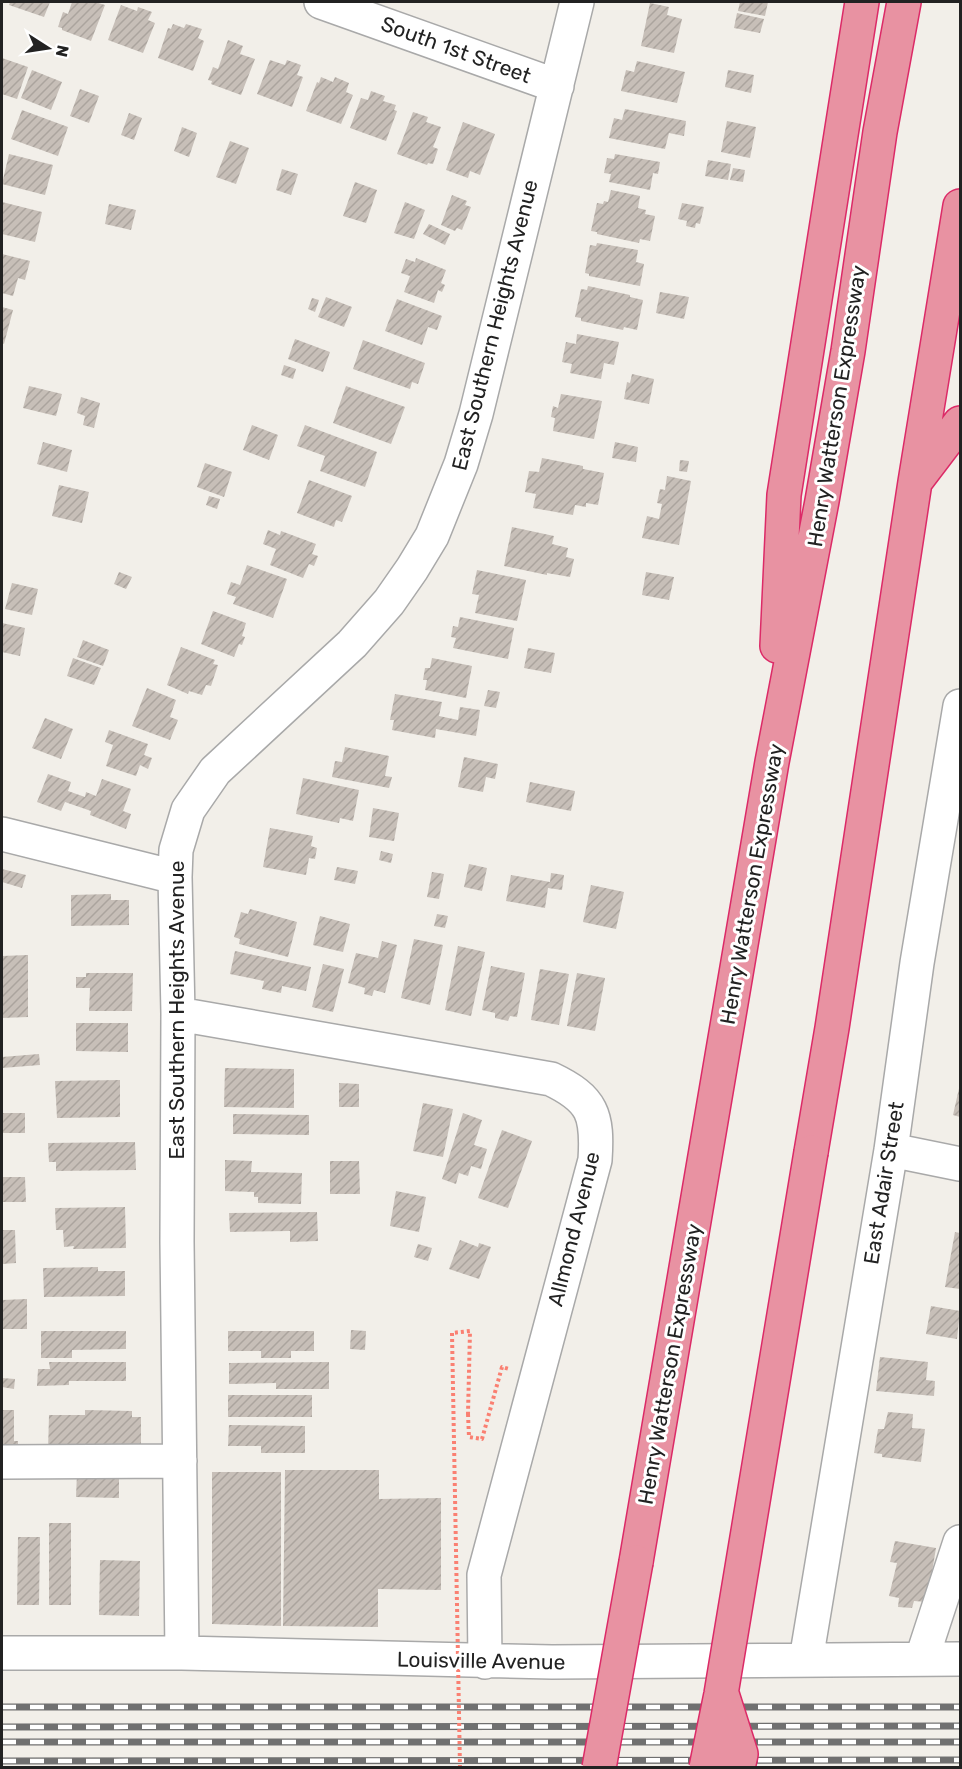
<svg xmlns="http://www.w3.org/2000/svg" width="962" height="1769" font-family="Rubik,sans-serif">
	<style>
		.building { fill: url(#building-hatch) }
		.lines { fill: none; stroke-linecap: round; stroke-linejoin: round }
		.minor-casing { stroke: #a9a9a9; stroke-width: 36 }
		.highway-casing { stroke: #dc2a67; stroke-width: 36 }
		.path { stroke: #fa8072; stroke-width: 4; stroke-dasharray: 3 3; stroke-linecap: butt }
		.minor { stroke: #fff; stroke-width: 33 }
		.highway { stroke: #e892a2; stroke-width: 33 }
		.rail-casing { stroke: #707070; stroke-width: 7 }
		.rail { stroke: #fff; stroke-width: 4.5; stroke-dasharray: 14; stroke-linecap: butt }
		.highway-bridge-casing { stroke: #dc2a67; stroke-width: 36; stroke-linecap: butt }
		.path-bridge { stroke: #fa8072; stroke-width: 4; stroke-dasharray: 3 3; stroke-linecap: butt }
		.highway-bridge { stroke: #e892a2; stroke-width: 33 }
		.labels { text-anchor: middle; stroke-width: 6; stroke-linejoin: round; paint-order: stroke }
		.street-label { font-size: 21px; fill: #222; stroke: #fff }
	</style>
	<defs>
		<pattern id="building-hatch" width="6" height="6" patternUnits="userSpaceOnUse" patternTransform="scale(1.5)"><rect width="6" height="6" fill="#c7bfb8"/><path d="M-1 1l2-2M0 6l6-6M5 7l2-2" fill="none" stroke="#aba49e"/></pattern>
	</defs>
	<rect width="100%" height="100%" fill="#f2efe9"/>
	<!-- building -->
	<path class="building" d="M10,2H50L44,17L9,5Z
		M72,2H95L105,5L91,41L62,30V28L58,27L63,12L68,14Z
		M740,2H768L765,16L738,11Z
		M650,3L669,7L667,15L682,19L674,53L641,46Z
		M121,5L137,11L138,7L152,12L148,20L155,23L143,53L108,40Z
		M737,13L764,19L760,33L734,28Z
		M173,24L184,28L186,24L202,29L198,38L204,41L193,71L158,58L168,28L171,29Z
		M228,40L243,46L240,54L255,59L241,95L211,84L212,81L208,80L213,67L218,69Z
		M2,58L28,67L17,99L2,94Z
		M270,60L285,65L287,60L301,65L297,75L303,77L292,107L257,94Z
		M637,61L685,72L677,103L621,91L626,70L634,72Z
		M32,70L62,82L51,110L21,98Z
		M728,70L754,75L751,93L725,87Z
		M321,77L333,82L335,77L349,83L346,92L353,95L341,124L306,111L317,82L319,83Z
		M80,89L99,96L89,123L70,116Z
		M371,91L385,96L383,101L396,105L394,110L397,111L386,141L350,128L361,98L368,100Z
		M625,109L686,121L684,136L669,133L665,149L609,138L614,118L622,120Z
		M22,110L68,127L58,156L11,139Z
		M413,112L428,117L426,122L441,127L433,147L438,149L433,164L428,163L427,165L397,154Z
		M129,113L142,118L134,140L121,135Z
		M727,121L756,127L750,158L721,152Z
		M463,122L495,134L480,175L470,171L468,178L446,170Z
		M182,127L197,133L189,157L174,151Z
		M230,141L249,148L236,184L216,177Z
		M9,154L53,165L45,195L2,184Z
		M615,154L660,162L658,174L653,173L650,190L609,182L611,174L604,173L607,158L614,159Z
		M708,160L731,164L728,180L705,176Z
		M733,168L745,170L743,182L730,180Z
		M282,169L298,174L291,195L276,190Z
		M355,182L377,190L366,223L343,216Z
		M611,190L640,196L638,208L646,210L645,214L655,216L650,241L640,239L639,243L597,234V232L591,231L597,203L603,204L604,201L608,202Z
		M452,195L467,201L465,205L471,207L462,230L457,228L455,231L441,225Z
		M2,202L42,212L35,242L2,234Z
		M405,202L425,210L414,239L394,233Z
		M682,203L704,207L700,224L696,223L695,228L686,226L687,221L678,219Z
		M109,204L136,210L131,230L105,224Z
		M429,224L450,234L445,245L423,234Z
		M597,243L638,250L636,262L644,264L640,286L589,276V274L585,273L590,245L596,246Z
		M2,254L30,261L25,280L18,278L13,296L2,293Z
		M416,258L446,270L441,283L445,285L442,292L438,290L434,303L404,292L410,276L401,273L406,259L415,262Z
		M588,286L630,295V297L643,300L637,330L624,327L623,330L581,321V318L575,317L581,289L587,290Z
		M660,292L689,297L684,319L656,313Z
		M326,297L352,307L344,327L318,317Z
		M312,298L319,300L315,312L308,309Z
		M397,299L442,316L437,330L428,327L422,345L385,331Z
		M2,307L13,310L4,344L2,343Z
		M577,334L619,342L614,365L604,363L601,379L570,373L572,364L562,362L566,342L576,344Z
		M295,339L330,352L323,372L288,359Z
		M363,340L425,363L418,384L412,382L410,389L353,369Z
		M284,365L296,369L293,379L281,375Z
		M632,374L654,379L649,404L624,399L627,382L630,383Z
		M29,386L62,394L56,416L23,408Z
		M346,386L405,407L391,444L333,423Z
		M561,394L602,401L594,439L553,431L555,418L551,417L553,406L558,408Z
		M81,397L100,403L94,428L83,425L85,416L77,413Z
		M252,425L278,435L269,460L243,450Z
		M305,425L377,452L365,487L320,471L325,456L297,446Z
		M43,442L72,450L67,472L37,464Z
		M615,442L638,447L636,462L612,458Z
		M542,458L583,466V469L604,473L598,505L586,503V507L575,505L573,515L533,508L536,494L525,492L529,471L539,472Z
		M680,460L689,461L687,472L679,471Z
		M205,463L232,472L224,497L197,487Z
		M667,476L691,481L679,545L642,538L647,516L659,519L662,504L657,503L660,489L665,490Z
		M309,480L352,496L342,522L336,520L334,527L297,513Z
		M59,485L89,492L82,523L52,516Z
		M209,496L220,499L217,509L206,505Z
		M512,527L554,536L552,544L568,548L566,557L574,559L570,577L547,573V575L504,566Z
		M268,530L280,535L281,531L316,544L312,554L318,556L314,566L309,564L303,578L270,565L276,549L263,544Z
		M247,565L287,579L273,618L233,604L236,597L227,594L231,582L240,585Z
		M477,570L526,580L517,621L475,613L479,595L472,594Z
		M119,572L132,577L126,589L114,584Z
		M646,572L674,577L669,600L642,595Z
		M12,583L38,589L32,615L5,609Z
		M213,611L246,623L242,636L245,637L242,645L239,644L234,657L201,644Z
		M460,617L514,628L508,659L453,648L456,638L451,637L453,626L458,627Z
		M2,623L25,628L20,656L2,652Z
		M83,640L109,650L103,666L77,657Z
		M181,647L215,660L213,664L218,665L211,686L206,685L202,695L189,691L188,694L167,685Z
		M528,648L555,653L551,673L524,668Z
		M73,658L101,668L94,685L67,676Z
		M432,658L472,666L466,698L425,690L427,680H423L425,668H430Z
		M147,688L176,700L170,717L178,720L170,740L132,726Z
		M488,690L500,692L496,708L484,706Z
		M395,694L442,702L439,716L458,720L460,707L480,710L476,736L436,729L435,738L392,730L394,720H390Z
		M45,718L73,729L61,759L32,748Z
		M109,730L148,744L144,755L152,758L148,769L140,765L136,776L106,766L113,745L105,742Z
		M345,747L389,756L385,776L392,777L389,788L332,777L335,761L342,762Z
		M464,757L498,764L495,779L486,777L483,792L458,787Z
		M48,774L71,782L68,791L85,797L86,792L96,796L102,779L131,789L123,811L131,814L126,829L90,815L91,811L65,802L61,811L37,802Z
		M303,778L359,790L353,821L340,818L339,823L296,814Z
		M530,782L575,791L571,811L526,802Z
		M373,808L399,813L394,841L369,837Z
		M270,828L313,836L311,846L317,848L315,859L309,858L306,875L263,867Z
		M381,851L393,854L391,863L379,860Z
		M469,864L487,868L482,891L464,887Z
		M337,867L358,871L355,884L334,880Z
		M2,869L26,875L22,888L2,882Z
		M432,872L444,874L439,899L427,897Z
		M551,873L564,875L562,890L548,888L545,908L506,901L511,875L550,882Z
		M591,885L624,892L616,929L583,922Z
		M111,894V900H129V925L71,926V895Z
		M250,909L297,922L288,957L239,944L240,939L234,937L241,912L248,914Z
		M437,914L448,916L445,928L434,926Z
		M320,916L350,924L343,952L313,945Z
		M414,939L443,945L430,1005L401,998Z
		M382,941L397,945L385,993L374,990L372,996L364,994L365,988L348,983L356,953L378,958Z
		M458,946L485,952L471,1016L445,1010Z
		M235,951L311,967L306,991L282,986L281,993L262,989L264,981L230,974Z
		M28,955V1017L2,1018V956Z
		M323,964L344,969L333,1012L312,1007Z
		M491,966L525,973L517,1017L510,1016L508,1021L495,1018V1013L482,1010Z
		M540,969L569,974L559,1025L531,1020Z
		M86,973H133L132,1011H89L90,988H76V977H86Z
		M577,973L605,978L595,1031L567,1026Z
		M76,1023H128V1052L76,1051Z
		M39,1054L40,1065L2,1068V1057Z
		M225,1068L294,1069V1108L224,1107Z
		M120,1080V1117L57,1118L55,1081Z
		M339,1083L359,1084V1107H339Z
		M960,1084V1117L953,1115Z
		M423,1103L453,1109L443,1157L413,1151Z
		M2,1113H25V1133H2Z
		M463,1113L482,1120L474,1145L487,1149L481,1169L471,1166L468,1176L459,1173L456,1184L442,1179Z
		M233,1114L309,1115V1135L233,1134Z
		M502,1130L532,1141L508,1208L478,1198Z
		M135,1142L136,1170L56,1171V1162H49L48,1143Z
		M225,1160L252,1161L251,1172L302,1173L301,1204L258,1203V1197H254V1192L225,1191Z
		M330,1161H359L360,1194H330Z
		M2,1177H25L26,1202H2Z
		M396,1191L426,1197L419,1232L390,1226Z
		M125,1207L126,1248L73,1249L74,1246L64,1247L63,1230H56L55,1208Z
		M317,1212L318,1241L290,1242V1231L230,1232L229,1213Z
		M2,1230H15L16,1263L2,1264Z
		M955,1232L960,1233V1289L945,1287Z
		M460,1240L478,1247L479,1243L491,1247L479,1279L449,1269Z
		M418,1244L432,1248L428,1261L414,1257Z
		M98,1267V1271H125V1296L44,1297L43,1268Z
		M27,1299V1329H2V1300Z
		M931,1306L960,1311L957,1339L926,1334Z
		M351,1330L366,1331L365,1350L350,1349Z
		M41,1331H126V1349L72,1350V1358H41Z
		M228,1331H314V1351H291V1358H261V1351H228Z
		M880,1357L928,1362L926,1380L935,1381L934,1396L876,1391Z
		M49,1362H126V1381H69V1385L37,1386L38,1369H50Z
		M329,1362V1389H276V1383L229,1384V1363Z
		M2,1378L15,1379L14,1389L2,1387Z
		M228,1395H312V1417H228Z
		M2,1410H14V1441H18V1451L2,1454Z
		M85,1410L132,1411V1417H141V1446L48,1451L49,1415H85Z
		M888,1412L913,1414L912,1428L925,1429L921,1462L882,1457V1454L874,1453L878,1429H884Z
		M229,1425L305,1426V1453H261V1446H228Z
		M285,1470H379V1499L441,1498V1590L378,1589V1627L283,1626Z
		M212,1472H281V1626L212,1624Z
		M77,1473L119,1474V1498L76,1497Z
		M49,1523H71V1605H49Z
		M18,1537H40L39,1605H17Z
		M895,1541L936,1548L927,1602L914,1601L912,1608L898,1607L899,1598L889,1596L897,1563L890,1562Z
		M100,1560L140,1561L139,1616L99,1615Z"/>
	<g class="lines">
		<defs>
			<path id="minor" d="M321,2L557,86
				M2,834L175,877
				M178,1014L551,1079C593,1099 598,1115 595,1160L484,1575L485,1662
				M891,1150L960,1164
				M2,1462L180,1461
				M2,1653H182L552,1662L960,1659
				M182,1653L177,1242L178,1014L175,877L176,850L188,810L215,771L352,644L389,602L412,569L432,536L461,464L476,414L577,2
				M922,1658L960,1542
				M806,1660L891,1150L917,963L960,706"/>
			<path id="highway" d="M918,478L960,423
				M777,646L784,495L862,2
				M811,1152L832,1028L915,482L960,206
				M636,1562L772,762L822,501L848,351L880,132L904,2"/>
		</defs>
		<!-- minor casing -->
		<use href="#minor" class="minor-casing"/>
		<!-- highway casing -->
		<use href="#highway" class="highway-casing"/>
		<!-- path -->
		<path class="path" d="M468,1414L469,1437L482,1439L502,1367L509,1369"/>
		<!-- minor -->
		<use href="#minor" class="minor"/>
		<!-- highway -->
		<use href="#highway" class="highway"/>
		<defs>
			<path id="rail" d="M2,1707H960
				M2,1727L960,1726
				M2,1742H960
				M2,1761L960,1760"/>
		</defs>
		<!-- rail casing -->
		<use href="#rail" class="rail-casing"/>
		<!-- rail -->
		<use href="#rail" class="rail"/>
		<defs>
			<path id="highway-bridge" d="M722,1694L741,1754L738,1768
				M599,1768L636,1562
				M706,1768L721,1694L811,1152"/>
		</defs>
		<!-- highway-bridge casing -->
		<use href="#highway-bridge" class="highway-bridge-casing"/>
		<!-- path-bridge -->
		<path class="path-bridge" d="M460,1768L452,1333L470,1331L468,1414"/>
		<!-- highway-bridge -->
		<use href="#highway-bridge" class="highway-bridge"/>
	</g>
	<g class="labels">
		<!-- street labels -->
		<g class="street-label">
			<text transform="translate(456 50) rotate(20)" y="7">South 1st Street</text>
			<text transform="translate(495 325) rotate(-76)" y="7">East Southern Heights Avenue</text>
			<text transform="translate(837 406) rotate(-81)" y="7">Henry Watterson Expressway</text>
			<text transform="translate(752 884) rotate(-80)" y="7">Henry Watterson Expressway</text>
			<text transform="translate(177 1010) rotate(-90)" y="7">East Southern Heights Avenue</text>
			<text transform="translate(884 1183) rotate(-81)" y="7">East Adair Street</text>
			<text transform="translate(574 1229) rotate(-76)" y="7">Allmond Avenue</text>
			<text transform="translate(670 1364) rotate(-80)" y="7">Henry Watterson Expressway</text>
			<text transform="translate(481 1661) rotate(1)" y="7">Louisville Avenue</text>
		</g>
	</g>
	<!-- border -->
	<rect width="962" height="1769" fill="none" stroke="#222222" stroke-width="6"/>
	<!-- north arrow -->
	<g transform="translate(48 48) rotate(102)" stroke="#ffffff" stroke-width="4.5" paint-order="stroke">
	<path d="M0-4.5L10 22L0 15L-10 22Z" fill="#222222"/>
	<text y="-9" font-size="16" font-weight="bold" text-anchor="middle" fill="#222222">N</text>
	</g>
</svg>
